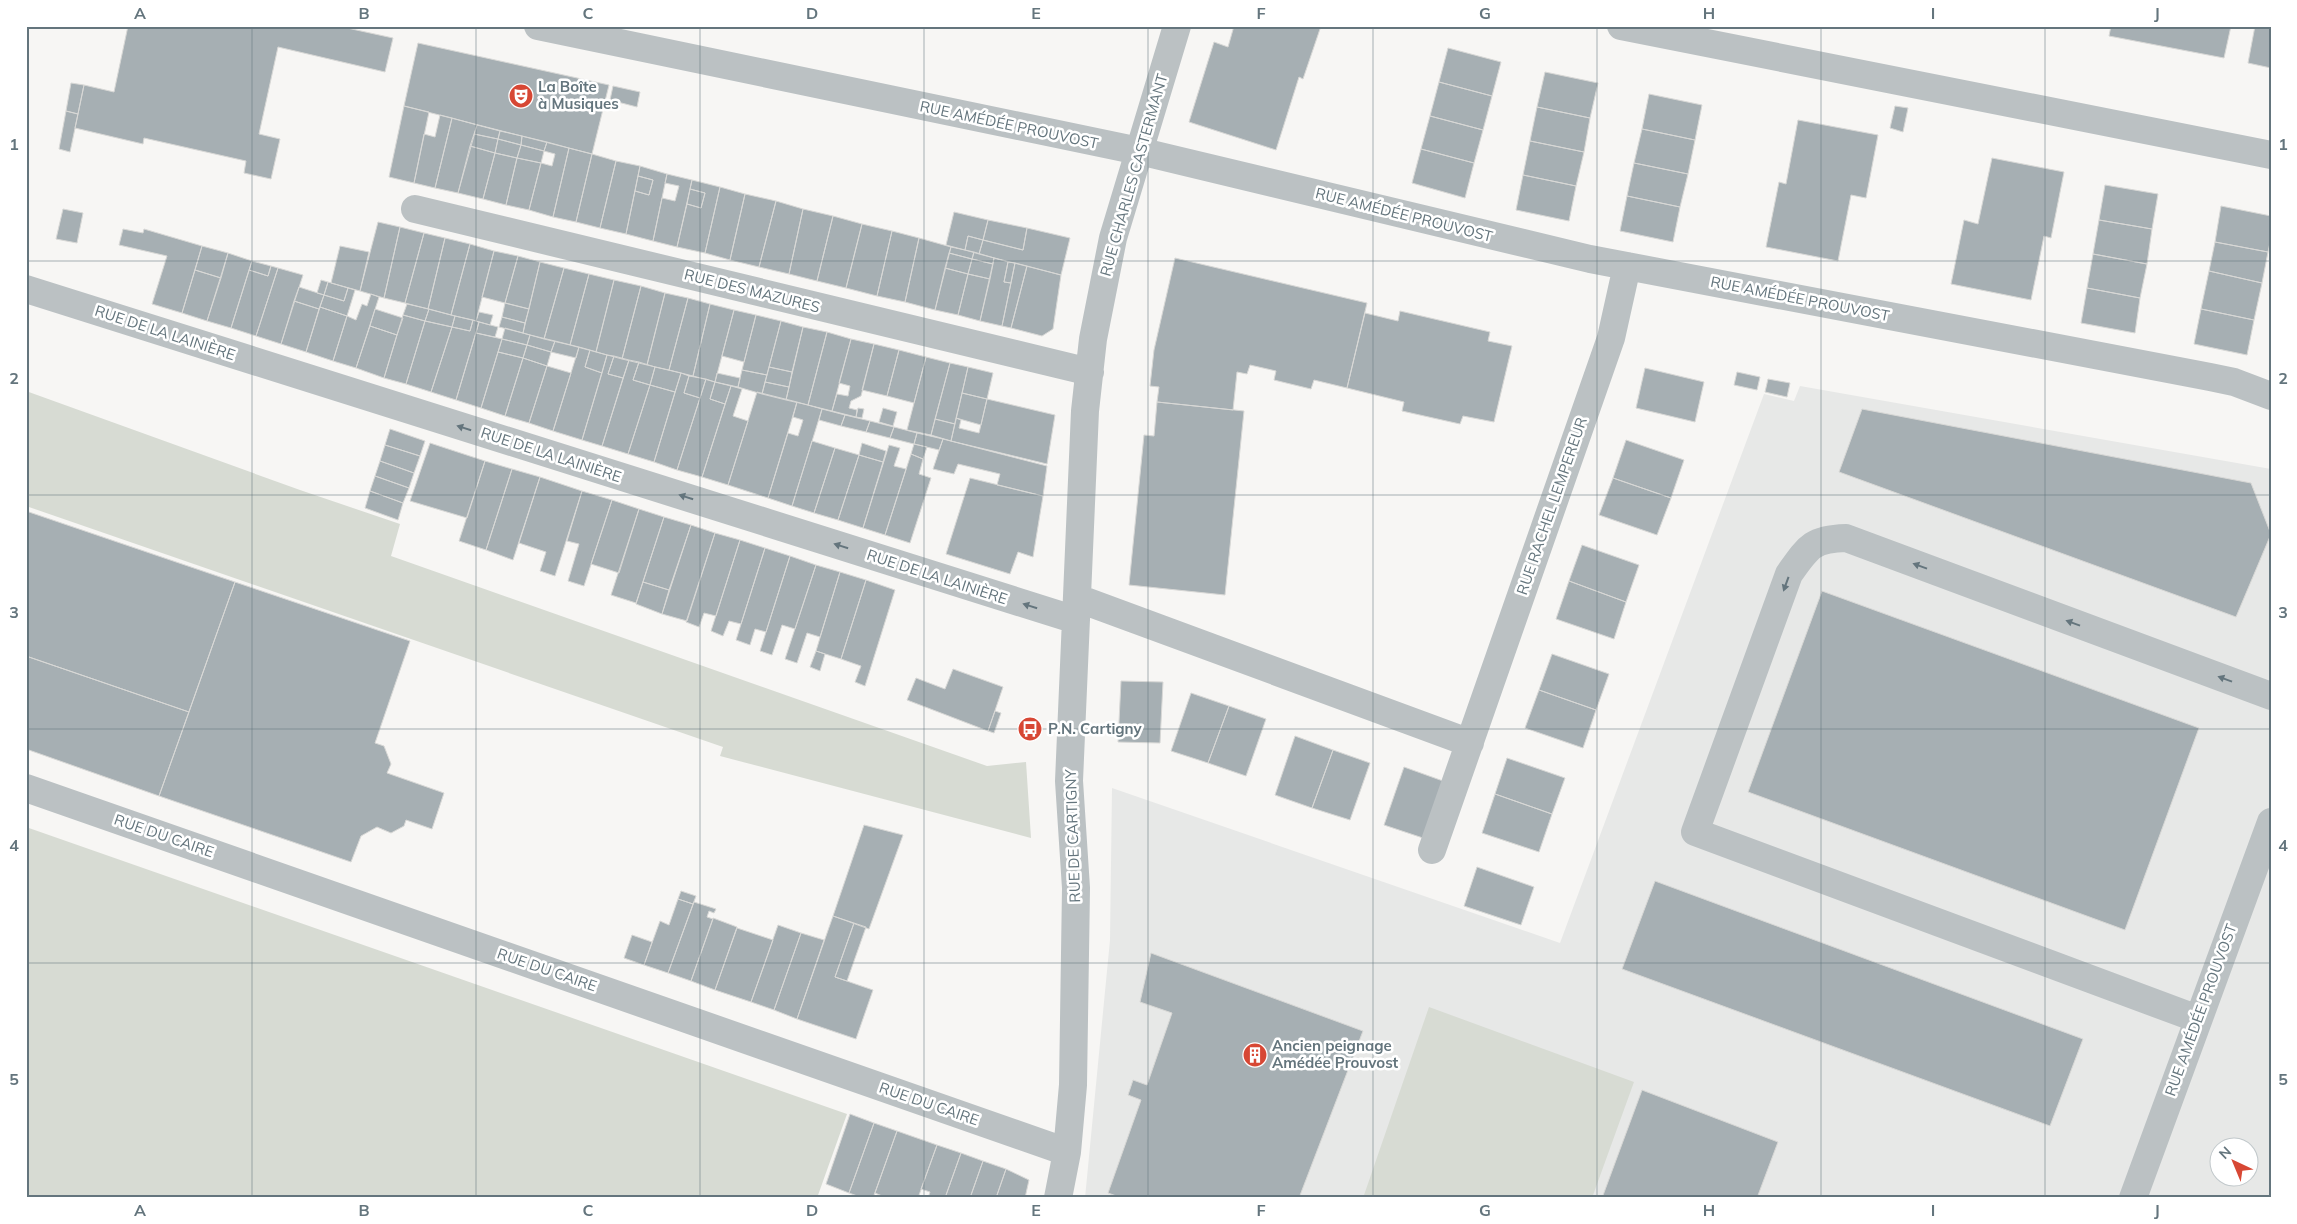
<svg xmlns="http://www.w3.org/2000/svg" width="2297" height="1224" font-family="Mulish,sans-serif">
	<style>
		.built { fill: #e7e8e7; fill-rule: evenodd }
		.green { fill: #d7dbd3 }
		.building { fill: #a6afb3; stroke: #d8d8d6 }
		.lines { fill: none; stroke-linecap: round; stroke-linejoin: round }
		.minor { stroke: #bbc1c3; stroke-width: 28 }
		.oneway { fill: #64757d }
		.grid { fill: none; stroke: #64757d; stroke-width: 1; stroke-opacity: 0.55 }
		.labels { text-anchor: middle; stroke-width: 5; stroke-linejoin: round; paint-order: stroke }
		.poi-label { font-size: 15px; font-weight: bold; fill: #64757d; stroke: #fff; text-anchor: start }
		.street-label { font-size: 15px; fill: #64757d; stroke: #fff }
		.neatline { fill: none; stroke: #64757d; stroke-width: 2 }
		.grid-label { font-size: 16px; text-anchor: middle; font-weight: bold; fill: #64757d }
	</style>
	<rect width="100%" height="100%" fill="#f7f6f4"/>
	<!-- built -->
	<path class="built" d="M1800,386L2271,469V1198H1085L1110,940L1112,788L1560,943L1764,394L1794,401ZM2220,1146H2250V1176H2220Z"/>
	<!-- green -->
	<path class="green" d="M26,391L300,490L400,524L391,556L987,766L1026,762L1031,838L720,756L723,747L26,506Z
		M26,827L847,1114L817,1198H26Z
		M1429,1007L1634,1082L1592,1198H1363Z"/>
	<!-- building -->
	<path class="building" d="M128,26H338L393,38L385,72L278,47L259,134L280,139L271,179L244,173L246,161L144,138L143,144L75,128L84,85L114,92Z
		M1234,26H1321L1303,79L1299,77L1276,150L1189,122L1214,42L1228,47Z
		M2111,26H2231L2224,58L2109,36Z
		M2255,26H2271V68L2248,63Z
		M418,43L609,85L592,154L404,106Z
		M1448,48L1501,62L1492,96L1439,82Z
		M1545,72L1598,83L1590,118L1537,107Z
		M1439,82L1492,96L1483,130L1430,116Z
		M71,83L84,85L78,114L66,111Z
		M613,86L640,92L637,107L610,100Z
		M1649,94L1702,105L1695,140L1642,129Z
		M404,106L429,112L414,183L389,177Z
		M1895,106L1908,108L1903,132L1890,128Z
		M1537,107L1590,118L1584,152L1530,141Z
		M66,111L78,114L70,152L59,149Z
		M440,115L452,118L435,188L414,183L424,134L435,137Z
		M1430,116L1483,130L1474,163L1421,149Z
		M452,118L477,125L458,193L435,188Z
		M1798,120L1878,135L1866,198L1851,195L1838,261L1766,247L1779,182L1786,184Z
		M477,125L500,131L498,139L474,134Z
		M1642,129L1695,140L1688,174L1634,163Z
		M500,131L522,136L521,145L498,139Z
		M474,134L498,139L495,153L470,146Z
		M522,136L547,142L544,151L521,145Z
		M498,139L521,145L517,158L495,153Z
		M1530,141L1584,152L1576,186L1523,175Z
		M547,142L569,148L553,217L529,210L541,163L552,166L555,154L544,151Z
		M521,145L544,151L541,163L517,158Z
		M470,146L495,153L483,199L458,193Z
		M569,148L592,154L576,222L553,217Z
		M1421,149L1474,163L1465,198L1412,183Z
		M495,153L517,158L506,205L483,199Z
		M592,154L616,161L600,228L576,222Z
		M517,158L541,163L529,210L506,205Z
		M1992,158L2064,172L2051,238L2044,236L2031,300L1951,284L1964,220L1978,224Z
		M616,161L640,166L626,234L600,228Z
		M1634,163L1688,174L1680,207L1627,196Z
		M640,166L667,174L653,241L626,234L635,191L649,195L653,180L638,176Z
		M667,174L692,180L677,247L653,241L662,198L675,201L679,186L665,183Z
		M1523,175L1576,186L1569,221L1516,210Z
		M638,176L653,180L649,195L635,191Z
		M692,180L720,187L705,253L677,247L687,204L701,208L705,193L690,189Z
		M2105,185L2158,194L2152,229L2099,220Z
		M720,187L745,194L730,260L705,253Z
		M690,189L705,193L701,208L687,204Z
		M745,194L776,201L759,267L730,260Z
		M1627,196L1680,207L1673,242L1620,231Z
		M776,201L803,209L789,274L759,267Z
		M2221,206L2271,216V238L2268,252L2215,242Z
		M63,209L83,213L77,243L56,239Z
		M803,209L833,216L817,281L789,274Z
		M954,212L988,220L983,240L968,236L965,250L946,245Z
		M833,216L862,224L846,288L817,281Z
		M988,220L1027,228L1023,250L983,240Z
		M2099,220L2152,229L2147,264L2093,254Z
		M378,222L400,227L384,298L360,291Z
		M862,224L892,231L877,296L846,288Z
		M400,227L424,233L405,303L384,298Z
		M1027,228L1070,238L1061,275L979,254L983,240L1023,250Z
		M123,229L143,233L144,229L202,246L182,313L152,304L167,256L119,245Z
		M892,231L919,238L905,302L877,296Z
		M424,233L445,238L428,309L405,303Z
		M968,236L983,240L979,254L965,250Z
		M445,238L470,244L451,315L428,309Z
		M919,238L951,247L935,310L905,302Z
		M2215,242L2268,252L2262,283L2209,271Z
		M470,244L494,251L476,321L451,315Z
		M202,246L228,253L221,278L195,270Z
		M340,246L369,252L360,291L331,283Z
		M951,247L974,252L972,259L949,253Z
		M494,251L518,256L505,303L482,297Z
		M974,252L994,258L993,264L972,259Z
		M228,253L252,261L231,328L207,321Z
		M949,253L972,259L968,274L945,268Z
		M2093,254L2147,264L2140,298L2087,288Z
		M518,256L540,262L529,309L505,303Z
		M994,258L1008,262L1004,282L1011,283L1002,326L980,321Z
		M1175,258L1367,303L1347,388L1314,380L1311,389L1274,380L1276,371L1250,365L1247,374L1237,372L1233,410L1157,402L1159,387L1150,386L1154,350Z
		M972,259L993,264L990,279L968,274Z
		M252,261L271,266L268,276L249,270Z
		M540,262L564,268L544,339L523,333Z
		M1008,262L1015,263L1011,283L1004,282Z
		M1015,263L1027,266L1011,328L1002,326Z
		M271,266L278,268L256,336L231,328L249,270L268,276Z
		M1027,266L1061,275L1053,329L1042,336L1011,328Z
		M278,268L303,275L281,344L256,336Z
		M564,268L589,274L570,345L544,339Z
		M945,268L968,274L958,315L935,310Z
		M195,270L221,278L207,321L182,313Z
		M2209,271L2262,283L2254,320L2201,309Z
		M589,274L614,280L596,352L570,345Z
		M968,274L990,279L980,321L958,315Z
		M321,280L328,282L324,295L317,293Z
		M614,280L641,286L622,359L596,352Z
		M328,282L348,288L344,301L324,295Z
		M641,286L665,293L647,365L622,359Z
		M299,287L324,295L319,309L294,301Z
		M348,288L355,290L347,316L320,307L324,295L344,301Z
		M2087,288L2140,298L2135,333L2081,323Z
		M665,293L688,298L669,370L647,365Z
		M371,294L379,297L356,368L333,361L347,316L356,320L362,304L367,306Z
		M688,298L710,304L693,376L669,370Z
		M294,301L319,309L306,352L281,344Z
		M505,303L529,309L525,323L502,317Z
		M407,304L429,309L425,321L403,315Z
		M710,304L734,310L715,382L693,376Z
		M320,307L347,316L333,361L306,352Z
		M375,309L403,318L397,335L370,326Z
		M429,309L455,316L452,327L425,321Z
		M2201,309L2254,320L2247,355L2194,344Z
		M734,310L756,315L744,362L722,356Z
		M1400,311L1490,332L1488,341L1512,346L1494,422L1463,416L1460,424L1402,411L1404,402L1347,388L1365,313L1398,321Z
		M479,312L493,315L490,325L476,321Z
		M403,315L425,321L406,384L384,378Z
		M756,315L781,321L767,375L742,370Z
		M455,316L473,320L470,331L452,327Z
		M502,317L525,323L523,333L499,327Z
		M473,320L479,322L456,400L431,392L452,327L470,331Z
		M425,321L452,327L431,392L406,384Z
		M781,321L803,327L792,372L769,367Z
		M479,322L498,327L495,337L476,333Z
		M370,326L397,335L384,378L356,368Z
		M803,327L827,332L808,405L786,400Z
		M505,328L530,335L527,345L502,339Z
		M827,332L851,339L832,411L808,405Z
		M476,333L502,339L481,408L456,400Z
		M530,335L555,341L551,352L527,345Z
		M502,339L527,345L523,358L498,352Z
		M851,339L874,344L861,396L851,401L849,408L857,410L856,417L832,411L837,394L848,396L850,386L839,383Z
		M555,341L579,347L576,358L551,352Z
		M874,344L899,350L887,396L862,390Z
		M527,345L551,352L547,366L523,358Z
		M579,347L590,350L585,367L602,373L582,440L553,431Z
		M590,350L607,355L602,373L585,367Z
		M899,350L926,357L914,403L887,396Z
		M498,352L523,358L505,416L481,408Z
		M607,355L614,356L608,374L623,378L602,446L582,440Z
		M614,356L629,360L623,378L608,374Z
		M926,357L950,363L931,435L907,430Z
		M523,358L547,366L529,423L505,416Z
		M629,360L639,362L633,380L650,385L628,454L602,446Z
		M639,362L655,367L650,385L633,380Z
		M950,363L968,367L955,424L935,419Z
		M547,366L571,373L553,431L529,423Z
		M655,367L681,373L675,392L650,385Z
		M769,367L792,372L789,387L765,382Z
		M968,367L993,373L987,399L962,393Z
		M1645,368L1704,382L1695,422L1636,408Z
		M742,370L767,375L762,394L738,387Z
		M1737,372L1760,377L1757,390L1734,385Z
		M681,373L689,376L684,393L700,398L677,470L654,462Z
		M717,373L740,378L738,387L715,382Z
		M689,376L706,379L700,398L684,393Z
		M706,379L715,382L710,399L725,404L702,477L677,470Z
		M1768,379L1790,383L1787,397L1765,392Z
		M715,382L731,386L725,404L710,399Z
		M765,382L789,387L786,400L762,394Z
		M650,385L675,392L654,462L628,454Z
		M731,386L742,389L733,416L748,421L728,485L702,477Z
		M757,392L797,402L768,498L728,485Z
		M962,393L987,399L981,425L956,418Z
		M987,399L1055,415L1047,464L951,441L956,418L961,420L959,428L979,433Z
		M797,402L822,409L792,506L768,498L788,433L798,436L803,420L793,417Z
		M1157,402L1244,411L1225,595L1129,585L1144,435L1154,436Z
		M858,408L864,409L862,418L856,417Z
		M883,408L897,412L893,426L879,422Z
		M822,409L845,415L841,426L819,420Z
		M1862,409L2251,483L2271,534L2236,617L1839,472Z
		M845,415L870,421L866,432L841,426Z
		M935,419L955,424L951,441L931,435Z
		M870,421L894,427L890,438L866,432Z
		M894,427L917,433L914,444L890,438Z
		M390,429L425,441L420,456L385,445Z
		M917,433L943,439L939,450L914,444Z
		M943,439L1047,466L1043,496L997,485L1000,474L958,464L954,474L933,469Z
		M1626,440L1684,460L1671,498L1613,478Z
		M812,441L835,448L814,513L792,506Z
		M430,443L485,461L467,518L410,501Z
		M862,443L886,451L883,462L859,455Z
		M914,444L927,447L923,459L911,454Z
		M385,445L420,456L414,473L380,461Z
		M889,445L900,448L894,466L906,469L885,535L863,528Z
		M835,448L859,455L838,520L814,513Z
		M911,454L923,459L919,474L931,478L910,543L885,535Z
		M859,455L883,462L863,528L838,520Z
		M380,461L414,473L409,488L375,476Z
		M485,461L512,469L486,550L459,541Z
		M512,469L540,477L513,560L486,550Z
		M375,476L409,488L403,503L370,491Z
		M540,477L582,491L555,576L540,571L546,552L519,543Z
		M970,478L1043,496L1033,557L1018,552L1010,574L946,554Z
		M1613,478L1671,498L1657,535L1599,515Z
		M370,491L403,503L398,520L365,508Z
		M582,491L612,500L584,586L568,581L579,544L567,541Z
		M612,500L639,509L619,573L591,564Z
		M639,509L664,517L636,603L611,595Z
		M26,511L235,582L189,712L26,656Z
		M664,517L691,525L669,590L643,582Z
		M691,525L715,533L687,621L662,614Z
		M715,533L740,540L716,616L704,613L699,627L686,622Z
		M740,540L765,548L741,624L729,621L723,636L711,631Z
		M1582,545L1639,565L1626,602L1569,581Z
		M765,548L790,556L766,632L755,629L750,645L736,640Z
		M790,556L816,565L795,629L782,625L772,655L760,651Z
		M816,565L840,572L820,637L807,633L797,663L785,659Z
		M840,572L866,580L841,659L816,651Z
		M866,580L895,590L865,686L855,682L861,666L841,659Z
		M1569,581L1626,602L1614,639L1556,619Z
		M235,582L410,641L375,743L384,746L391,764L387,773L444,793L432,829L406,820L404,826L391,833L377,827L361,836L351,862L159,796Z
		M643,582L669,590L662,614L636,604Z
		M1822,591L2199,728L2125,930L1748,792Z
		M816,651L825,654L820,671L810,667Z
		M1552,654L1609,674L1596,710L1539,690Z
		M26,656L189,712L159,796L26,749Z
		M953,669L1003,687L988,731L907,700L916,678L945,689Z
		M1121,681L1163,682L1160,743L1118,742Z
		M1539,690L1596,710L1583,748L1525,728Z
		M1191,693L1229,706L1208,763L1171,751Z
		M1229,706L1266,719L1246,776L1208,763Z
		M995,711L1001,713L994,733L988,731Z
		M1295,736L1333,750L1312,808L1275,795Z
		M1333,750L1370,763L1350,820L1312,808Z
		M1507,758L1565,778L1552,814L1495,794Z
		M1404,767L1443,781L1423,838L1384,825Z
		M1495,794L1552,814L1539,852L1482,833Z
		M864,825L903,835L869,929L833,916Z
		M1477,867L1534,887L1521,925L1464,906Z
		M1655,881L2083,1039L2050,1126L1622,969Z
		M681,891L696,896L693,904L678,899Z
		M678,899L693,904L668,973L644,965L660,921L669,925Z
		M694,902L716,909L714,913L709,911L707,917L713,919L691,981L668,973Z
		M833,916L854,923L835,977L873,990L856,1039L797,1019Z
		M713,918L737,927L715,990L691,981Z
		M854,923L866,927L847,981L835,977Z
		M778,925L801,933L774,1010L751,1002Z
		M737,928L773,940L751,1002L715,990Z
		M801,933L824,940L797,1019L774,1010Z
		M632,935L652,942L644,965L624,958Z
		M1151,953L1363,1031L1299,1198H1122L1108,1193L1141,1100L1128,1095L1133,1080L1147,1085L1172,1013L1140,1002Z
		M1642,1090L1778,1142L1757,1198H1602Z
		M850,1114L874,1123L849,1193L826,1184Z
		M874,1123L897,1131L873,1198H863L849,1193Z
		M897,1131L937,1145L918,1198H887L875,1193Z
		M937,1145L961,1153L945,1198H928L930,1192L921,1189Z
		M961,1153L983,1161L970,1198H945Z
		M983,1161L1006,1169L996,1198H970Z
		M1006,1169L1029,1180L1025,1198H996Z"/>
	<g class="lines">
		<!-- minor -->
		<path class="minor" d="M538,26L1139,151L1590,259L2210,377L2234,382L2271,396
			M1621,26L2271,155
			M415,209L1090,372
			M26,289L1076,620
			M1077,598L1470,743
			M26,788L1067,1152
			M1432,850L1611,338L1627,266
			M2198,1019L1695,832L1789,574C1808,547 1812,539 1846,538L2271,696
			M1058,1198L1067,1152L1073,1085L1076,888L1069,781L1085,411L1093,339L1113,238L1177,26
			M2133,1198L2271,822"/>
	</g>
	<!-- one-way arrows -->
	<defs><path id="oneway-solid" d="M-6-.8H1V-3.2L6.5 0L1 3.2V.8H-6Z" transform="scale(1.25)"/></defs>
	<g class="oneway">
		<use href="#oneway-solid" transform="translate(464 428) rotate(-162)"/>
		<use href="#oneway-solid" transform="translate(686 497) rotate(-162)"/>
		<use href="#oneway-solid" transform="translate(841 546) rotate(-162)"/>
		<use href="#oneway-solid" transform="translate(1920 566) rotate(-160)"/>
		<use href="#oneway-solid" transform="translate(1786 584) rotate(110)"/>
		<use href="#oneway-solid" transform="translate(1030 606) rotate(-162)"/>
		<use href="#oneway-solid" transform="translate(2073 623) rotate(-160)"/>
		<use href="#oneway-solid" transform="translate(2225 679) rotate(-160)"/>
	</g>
	<!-- grid -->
	<path class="grid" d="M252,26V1198M476,26V1198M700,26V1198M924,26V1198M1148,26V1198M1373,26V1198M1597,26V1198M1821,26V1198M2045,26V1198M26,261H2271M26,495H2271M26,729H2271M26,963H2271"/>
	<!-- icons -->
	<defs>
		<symbol id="theatre-disc" viewBox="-11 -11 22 22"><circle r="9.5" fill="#d74734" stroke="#fff"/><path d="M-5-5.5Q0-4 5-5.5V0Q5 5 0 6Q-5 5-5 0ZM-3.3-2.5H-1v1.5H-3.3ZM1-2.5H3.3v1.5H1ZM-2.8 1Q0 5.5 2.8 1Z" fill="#fff"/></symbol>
		<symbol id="bus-disc" viewBox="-11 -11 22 22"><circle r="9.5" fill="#d74734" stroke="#fff"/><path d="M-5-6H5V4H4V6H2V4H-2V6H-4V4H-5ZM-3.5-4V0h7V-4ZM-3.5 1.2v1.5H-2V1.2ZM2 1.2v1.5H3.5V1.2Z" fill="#fff"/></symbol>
		<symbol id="building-disc" viewBox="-11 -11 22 22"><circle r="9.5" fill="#d74734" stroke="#fff"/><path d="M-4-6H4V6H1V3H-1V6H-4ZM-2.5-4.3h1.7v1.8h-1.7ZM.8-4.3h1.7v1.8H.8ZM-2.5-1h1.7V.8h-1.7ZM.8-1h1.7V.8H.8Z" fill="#fff"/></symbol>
	</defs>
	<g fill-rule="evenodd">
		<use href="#theatre-disc" x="507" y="82" width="28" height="28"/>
		<use href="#bus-disc" x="1016" y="715" width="28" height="28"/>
		<use href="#building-disc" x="1241" y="1041" width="28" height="28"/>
	</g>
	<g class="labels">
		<!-- poi labels -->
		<g class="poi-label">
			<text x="538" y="92">La Boîte<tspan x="538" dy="17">à Musiques</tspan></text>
			<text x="1048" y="734">P.N. Cartigny</text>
			<text x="1272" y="1051">Ancien peignage<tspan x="1272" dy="17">Amédée Prouvost</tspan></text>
		</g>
		<!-- street labels -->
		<g class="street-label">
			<text transform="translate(1009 125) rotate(12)" y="5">RUE AMÉDÉE PROUVOST</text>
			<text transform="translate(1134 175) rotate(-74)" y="5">RUE CHARLES CASTERMANT</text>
			<text transform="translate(1404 215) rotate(14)" y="5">RUE AMÉDÉE PROUVOST</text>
			<text transform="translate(752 291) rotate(14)" y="5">RUE DES MAZURES</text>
			<text transform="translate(1800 299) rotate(11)" y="5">RUE AMÉDÉE PROUVOST</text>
			<text transform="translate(165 333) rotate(18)" y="5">RUE DE LA LAINIÈRE</text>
			<text transform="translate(551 455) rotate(18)" y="5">RUE DE LA LAINIÈRE</text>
			<text transform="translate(1552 506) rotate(-71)" y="5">RUE RACHEL LEMPEREUR</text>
			<text transform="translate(937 577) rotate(18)" y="5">RUE DE LA LAINIÈRE</text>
			<text transform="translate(164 836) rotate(19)" y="5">RUE DU CAIRE</text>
			<text transform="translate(1073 836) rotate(-92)" y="5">RUE DE CARTIGNY</text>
			<text transform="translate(547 970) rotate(19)" y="5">RUE DU CAIRE</text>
			<text transform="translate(2201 1010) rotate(-70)" y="5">RUE AMÉDÉE PROUVOST</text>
			<text transform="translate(929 1104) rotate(19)" y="5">RUE DU CAIRE</text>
		</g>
	</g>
	<!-- border -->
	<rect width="2297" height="1224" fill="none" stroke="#ffffff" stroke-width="55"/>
	<!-- north arrow -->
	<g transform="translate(2234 1162) rotate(316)"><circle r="24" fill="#ffffff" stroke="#c1c8cb"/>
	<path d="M0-4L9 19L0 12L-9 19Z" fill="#d74734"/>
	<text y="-8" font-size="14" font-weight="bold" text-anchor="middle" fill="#64757d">N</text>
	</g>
	<rect x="28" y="28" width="2242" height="1168" class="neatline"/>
	<g class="grid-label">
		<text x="140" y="19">A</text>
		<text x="364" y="19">B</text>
		<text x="588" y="19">C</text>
		<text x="812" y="19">D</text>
		<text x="1036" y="19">E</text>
		<text x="1261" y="19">F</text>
		<text x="1485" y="19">G</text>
		<text x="1709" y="19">H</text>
		<text x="1933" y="19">I</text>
		<text x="2157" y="19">J</text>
		<text x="14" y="150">1</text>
		<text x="2283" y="150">1</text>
		<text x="14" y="384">2</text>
		<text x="2283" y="384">2</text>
		<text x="14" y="618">3</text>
		<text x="2283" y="618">3</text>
		<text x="14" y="851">4</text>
		<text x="2283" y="851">4</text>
		<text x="14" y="1085">5</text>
		<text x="2283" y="1085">5</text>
		<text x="140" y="1216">A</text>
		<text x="364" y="1216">B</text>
		<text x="588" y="1216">C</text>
		<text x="812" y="1216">D</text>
		<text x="1036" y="1216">E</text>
		<text x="1261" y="1216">F</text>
		<text x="1485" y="1216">G</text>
		<text x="1709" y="1216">H</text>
		<text x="1933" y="1216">I</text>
		<text x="2157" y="1216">J</text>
	</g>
</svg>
